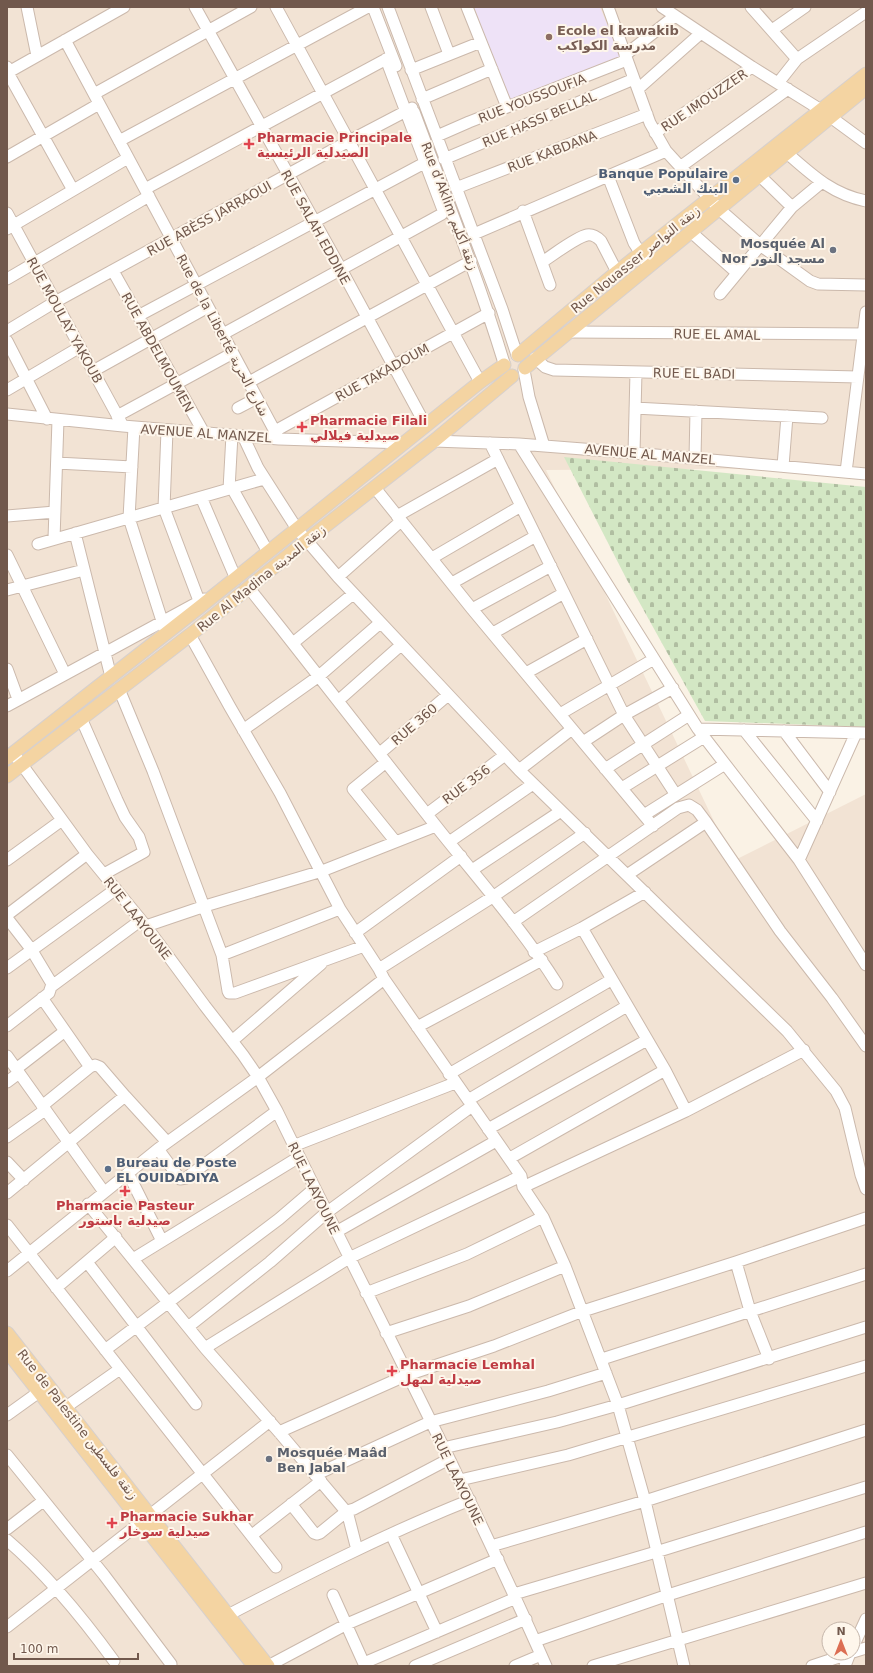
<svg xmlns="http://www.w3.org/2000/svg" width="873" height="1673" font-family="'DejaVu Sans','Noto Sans Arabic',sans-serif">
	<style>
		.residential { fill: #f2e3d4; fill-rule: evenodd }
		.education { fill: #eee2f7 }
		.cemetery { fill: url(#cemetery-stones) }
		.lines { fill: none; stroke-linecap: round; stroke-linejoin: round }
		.minor-casing { stroke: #cbb9ac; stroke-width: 13 }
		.major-casing { stroke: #d7d0cd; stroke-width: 15 }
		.minor { stroke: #fff; stroke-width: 11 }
		.major { stroke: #f4d4a2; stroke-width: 13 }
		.education-dot { fill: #8d6e63; stroke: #fef6eb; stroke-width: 1.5 }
		.health-dot { fill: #e0444e; stroke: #fef6eb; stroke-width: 1.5 }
		.service-dot { fill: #5c6f8a; stroke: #fef6eb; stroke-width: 1.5 }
		.worship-dot { fill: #6b7280; stroke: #fef6eb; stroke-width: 1.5 }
		.labels { text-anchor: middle; stroke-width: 4; stroke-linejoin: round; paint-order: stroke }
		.education-label { font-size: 13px; font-weight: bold; fill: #785e54; stroke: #fef6eb; text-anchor: start }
		.street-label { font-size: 13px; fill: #71584c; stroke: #fef6eb }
		.health-label { font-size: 13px; font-weight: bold; fill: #be3a42; stroke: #fef6eb; text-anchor: start }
		.service-label { font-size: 13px; font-weight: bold; fill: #4e5e75; stroke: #fef6eb; text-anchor: end }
		.worship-label { font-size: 13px; font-weight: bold; fill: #5b616d; stroke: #fef6eb; text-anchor: end }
	</style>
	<defs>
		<pattern id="cemetery-stones" width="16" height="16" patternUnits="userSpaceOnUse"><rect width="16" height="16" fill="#d3e7c4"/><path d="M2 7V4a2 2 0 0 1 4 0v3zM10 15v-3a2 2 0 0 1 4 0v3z" fill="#b0bea1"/></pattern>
	</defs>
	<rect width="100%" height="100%" fill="#faf2e5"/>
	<!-- residential -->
	<path class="residential" d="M7,7H866V474L846,468L546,470L733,861L866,794V1666H7ZM829,1629H853V1653H829Z"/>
	<!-- education -->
	<path class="education" d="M474,7H600L624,66L513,110Z"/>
	<!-- cemetery -->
	<path class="cemetery" d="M564,457L866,487V727L705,721L627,580Z"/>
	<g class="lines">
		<defs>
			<path id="minor" d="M27,7L37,56
				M195,7L341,269L426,426
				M276,7L480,382
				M373,7L396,66
				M388,7L502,309L517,355
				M431,7L449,54
				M467,7L507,107
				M608,7L650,123L666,151L719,209L760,245L810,281L818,284L866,285
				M662,7L752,67L821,110L866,143
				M751,7L797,59
				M772,30L805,7
				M65,40L279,439
				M625,55L675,16
				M7,67L8,73L73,190
				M411,70L481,42
				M7,73L124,7
				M778,83L797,59L866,12
				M638,89L701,33
				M94,94L251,7
				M422,99L492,69
				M414,112C445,195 478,278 504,363
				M655,133L752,67
				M437,136L469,122L627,60
				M119,141L368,7
				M787,153C812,175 832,194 866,201
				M7,157L99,104
				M444,159L634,79
				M680,167L788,89
				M608,176L634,243L649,266
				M760,176L792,207
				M456,188L647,114
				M145,189L392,56
				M523,211L550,285
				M7,213L123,426
				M7,229L128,158
				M691,232L737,273
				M474,234L666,151
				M542,262C552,256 576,237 587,235C593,234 597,237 601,241L617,272
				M113,271L204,433
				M7,279L149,196
				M720,294L792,207L821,183
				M138,316L430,160
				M7,331L55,302L349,141L412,108
				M568,332L866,334
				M223,334L442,214L443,210L386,59
				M7,341L47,419
				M535,358L545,367L554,370L858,377
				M524,370L529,397L544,446
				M93,371L208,307
				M249,382L471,261
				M7,390L80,347
				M238,408L257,398
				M635,408L822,418
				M7,414L123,426L279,439L405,443
				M117,416L233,353
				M134,427L129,518L164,627
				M167,430L164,508L201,606
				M275,431L489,313
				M243,436L258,468L297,529L338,577L519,770L787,1031L836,1091L845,1108L861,1175L866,1189
				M434,441L519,444L634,453L866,474
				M490,443L624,715L676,795
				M519,444L698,729L799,860L866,965
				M634,453L636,372
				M695,458L696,411
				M57,463L132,467
				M783,466L787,416
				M846,472L866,312
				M232,488L268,552
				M375,488L472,609L653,826
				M229,489L232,435
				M201,497L236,579
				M7,516L55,512
				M397,516L498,459
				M75,533L111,677
				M54,539L58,420
				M38,544L264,479
				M7,555L65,674
				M432,558L521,506
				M338,577L401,521
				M452,583L536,536
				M249,588C312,667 374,747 436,826C477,878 522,928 557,984
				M7,590L84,570
				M472,609L551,566
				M493,633L564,593
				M190,635L230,707L280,793L340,909L379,969L384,979L521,1176L523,1187L543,1217L565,1266L618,1405L645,1501L684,1666
				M293,643L353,594
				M7,669L18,699
				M526,673L587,639
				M119,689L153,771L222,955L228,991L229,993H235L364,946
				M339,700L401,645
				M7,706L204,599
				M560,714L654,659
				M81,718L117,800L125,817L139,837L144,852L104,874
				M698,729L866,733
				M243,730L319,676L380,623
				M744,730L817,821
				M784,731L830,792
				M583,742L624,715L673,688
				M380,753L448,695
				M17,758L87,854L146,926L205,1006L243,1055L258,1077L277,1111C367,1296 463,1478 546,1666
				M386,762L353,789L395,841
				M605,769L689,715
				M519,770L572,729
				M622,788L704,737
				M427,814L505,755
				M644,815L725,764
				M449,842L533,784
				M7,860L62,820
				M799,860L856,733
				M472,870L561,811
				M627,875L706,822
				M7,915L87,854
				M7,918L31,949L52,984L49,993L7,1026
				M513,922L678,808L689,805L697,810L706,822L780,931L832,998L866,1046
				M146,926L205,906L322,871L436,826
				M582,928L665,1070L686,1111
				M355,933L461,856
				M534,952L582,928L645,892
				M222,955L340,909
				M7,968L116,889
				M379,969L494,896L585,833
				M52,986L141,920
				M42,998L90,1067
				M417,1027L542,960
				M232,1041L321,964
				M7,1056L104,1192
				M16,1069L65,1031
				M449,1074L611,980
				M7,1082L19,1073
				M468,1100L627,1006
				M42,1106L90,1067L95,1065L100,1067L125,1096
				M488,1129L647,1040
				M7,1137L45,1110
				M293,1146L455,1083
				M158,1149L180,1179L186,1178L277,1111
				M510,1158L665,1070
				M7,1162L24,1180
				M128,1173L162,1241
				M523,1187L686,1111L804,1050
				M7,1193L125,1096L167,1142
				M88,1204L205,1348L279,1432L344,1509L347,1511L354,1509L449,1459
				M7,1225L276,1567
				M336,1232L496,1141
				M133,1259L299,1157
				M87,1262L196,1404
				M736,1262L750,1311L769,1359
				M7,1271L158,1149L258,1077L384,979
				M56,1288L116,1237
				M366,1293L467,1254L543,1217
				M188,1327L270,1262L326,1213L472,1106
				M386,1333L469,1306L565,1266
				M205,1348L349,1258L521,1176
				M105,1350L279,1219L314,1189
				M602,1359L866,1274
				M66,1407L120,1369
				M7,1415L39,1392
				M279,1432L407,1375L494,1346L583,1311L736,1262L866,1218
				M443,1448L557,1422L618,1405L866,1327
				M7,1455L104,1575L171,1664
				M315,1475L430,1422L548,1391L606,1373
				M460,1480L568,1455L866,1366
				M291,1504L314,1533L317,1534L320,1533L347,1511L357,1550
				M7,1529L43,1501
				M391,1534L437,1632
				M252,1535L321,1481
				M7,1540C48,1575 82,1617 114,1661
				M491,1546L645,1501L866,1430
				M514,1594L656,1552L866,1487
				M333,1595L365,1666
				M222,1620L228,1615C307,1574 387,1533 470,1500
				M7,1627L270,1421
				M535,1641L668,1595L866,1532
				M853,1647L866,1619
				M853,1652L866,1648
				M364,1663L516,1598
				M268,1666L347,1624L498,1559
				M415,1666L526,1619
				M515,1666L541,1655
				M593,1666L866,1583
				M812,1666L851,1653
				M845,1666L850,1653"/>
			<path id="major" d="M518,355L617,272L866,74
				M525,368L866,88
				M7,758L201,606L480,382L504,365
				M7,776L190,635L306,541L434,441L512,376
				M7,1333L268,1666
				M7,1351L254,1666"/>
		</defs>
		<!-- minor casing -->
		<use href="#minor" class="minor-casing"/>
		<!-- major casing -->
		<use href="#major" class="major-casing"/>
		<!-- minor -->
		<use href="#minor" class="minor"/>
		<!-- major -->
		<use href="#major" class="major"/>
	</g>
	<!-- markers -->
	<circle class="education-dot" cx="549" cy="37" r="4"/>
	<g class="health-dot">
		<path d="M247 138h4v4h4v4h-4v4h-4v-4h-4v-4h4z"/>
		<path d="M300 421h4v4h4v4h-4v4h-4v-4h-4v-4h4z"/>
		<path d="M123 1185h4v4h4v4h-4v4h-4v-4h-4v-4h4z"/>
		<path d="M390 1365h4v4h4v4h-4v4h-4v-4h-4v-4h4z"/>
		<path d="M110 1517h4v4h4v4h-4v4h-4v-4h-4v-4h4z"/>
	</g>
	<g class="service-dot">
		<circle cx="736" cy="180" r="4"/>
		<circle cx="108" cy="1169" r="4"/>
	</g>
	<g class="worship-dot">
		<circle cx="833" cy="250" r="4"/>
		<circle cx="269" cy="1459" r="4"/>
	</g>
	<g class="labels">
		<!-- education labels -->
		<g class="education-label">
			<text x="557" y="35">Ecole el kawakib<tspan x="557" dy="15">مدرسة الكواكب</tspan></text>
		</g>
		<!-- street labels -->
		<g class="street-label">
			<text transform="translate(532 98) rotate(-21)" y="5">RUE YOUSSOUFIA</text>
			<text transform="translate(704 100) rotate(-34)" y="5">RUE IMOUZZER</text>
			<text transform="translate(539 119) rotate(-23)" y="5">RUE HASSI BELLAL</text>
			<text transform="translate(552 151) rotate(-21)" y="5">RUE KABDANA</text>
			<text transform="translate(450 206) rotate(69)" y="5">Rue d’Aklim زنقة أكليم</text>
			<text transform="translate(209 218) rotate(-29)" y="5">RUE ABÈSS JARRAOUI</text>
			<text transform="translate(316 227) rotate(61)" y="5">RUE SALAH EDDINE</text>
			<text transform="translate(635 259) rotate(-39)" y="5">Rue Nouasser زنقة النواصر</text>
			<text transform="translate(65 320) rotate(61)" y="5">RUE MOULAY YAKOUB</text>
			<text transform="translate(717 334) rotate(1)" y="5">RUE EL AMAL</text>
			<text transform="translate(223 335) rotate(62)" y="5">Rue de la Liberté شارع الحرية</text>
			<text transform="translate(158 352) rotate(61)" y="5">RUE ABDELMOUMEN</text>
			<text transform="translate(382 372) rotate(-29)" y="5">RUE TAKADOUM</text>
			<text transform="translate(694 373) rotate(1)" y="5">RUE EL BADI</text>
			<text transform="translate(206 433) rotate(4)" y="5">AVENUE AL MANZEL</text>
			<text transform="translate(650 454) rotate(5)" y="5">AVENUE AL MANZEL</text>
			<text transform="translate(261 578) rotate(-39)" y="5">Rue Al Madina زنقة المدينة</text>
			<text transform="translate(414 724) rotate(-41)" y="5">RUE 360</text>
			<text transform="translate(466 784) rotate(-37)" y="5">RUE 356</text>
			<text transform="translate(138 918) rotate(52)" y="5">RUE LAAYOUNE</text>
			<text transform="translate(314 1188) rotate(64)" y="5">RUE LAAYOUNE</text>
			<text transform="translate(78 1424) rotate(52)" y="5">Rue de Palestine زنقة فلسطين</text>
			<text transform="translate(458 1479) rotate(64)" y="5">RUE LAAYOUNE</text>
		</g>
		<!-- health labels -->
		<g class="health-label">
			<text x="257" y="142">Pharmacie Principale<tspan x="257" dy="15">الصيدلية الرئيسية</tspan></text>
			<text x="310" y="425">Pharmacie Filali<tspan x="310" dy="15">صيدلية فيلالي</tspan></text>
			<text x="125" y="1210" text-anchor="middle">Pharmacie Pasteur<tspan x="125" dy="15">صيدلية باستور</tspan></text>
			<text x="400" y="1369">Pharmacie Lemhal<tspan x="400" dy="15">صيدلية لمهل</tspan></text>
			<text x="120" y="1521">Pharmacie Sukhar<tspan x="120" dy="15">صيدلية سوخار</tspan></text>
		</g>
		<!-- service labels -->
		<g class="service-label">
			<text x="728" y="178">Banque Populaire<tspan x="728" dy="15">البنك الشعبي</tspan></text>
			<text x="116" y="1167" text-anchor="start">Bureau de Poste<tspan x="116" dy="15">EL OUIDADIYA</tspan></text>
		</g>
		<!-- worship labels -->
		<g class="worship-label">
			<text x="825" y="248">Mosquée Al<tspan x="825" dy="15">Nor مسجد النور</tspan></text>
			<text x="277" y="1457" text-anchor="start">Mosquée Maâd<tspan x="277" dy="15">Ben Jabal</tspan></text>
		</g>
	</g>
	<!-- border -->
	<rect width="873" height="1673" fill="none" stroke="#71584c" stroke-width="16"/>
	<!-- north arrow -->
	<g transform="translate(841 1641)"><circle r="19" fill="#fef6eb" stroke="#c6b7ab"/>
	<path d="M0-3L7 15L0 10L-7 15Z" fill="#dc6e53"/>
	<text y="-6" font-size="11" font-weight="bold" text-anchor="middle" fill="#71584c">N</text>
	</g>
	<!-- scale -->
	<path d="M14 1653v6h124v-6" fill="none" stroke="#71584c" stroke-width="2"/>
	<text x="20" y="1653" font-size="12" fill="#71584c" stroke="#fef6eb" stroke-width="3" paint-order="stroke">100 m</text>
</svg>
